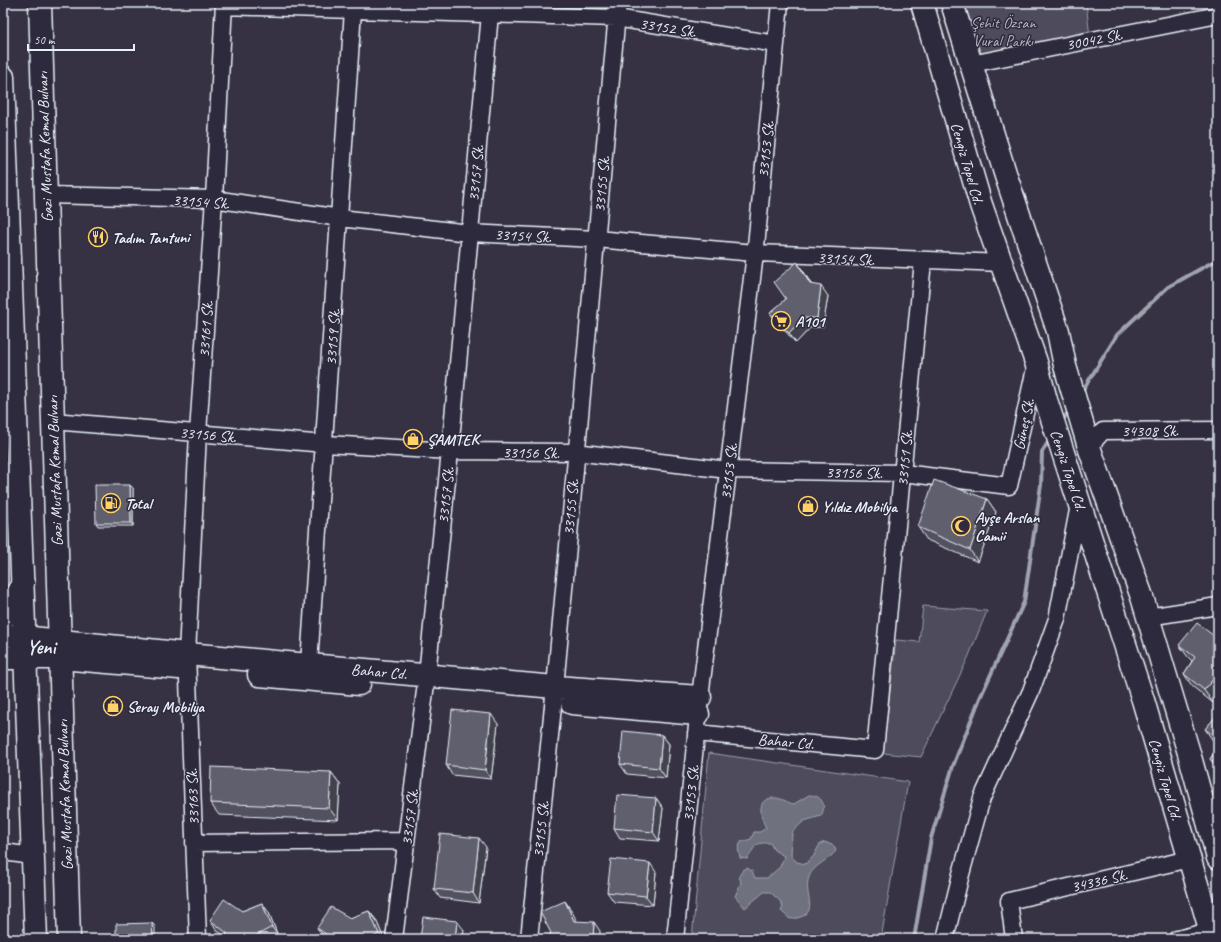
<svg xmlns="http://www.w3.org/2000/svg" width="1221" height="942" font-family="Caveat,sans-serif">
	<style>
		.green { fill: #4d4b5c; stroke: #9a9eaa }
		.water { fill: #70717f; stroke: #a0a4af }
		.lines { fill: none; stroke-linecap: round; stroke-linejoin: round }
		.stream { stroke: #a0a4af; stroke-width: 4 }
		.street-casing { stroke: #e8f1f8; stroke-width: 19 }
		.secondary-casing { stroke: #e8f1f8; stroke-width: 25 }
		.highway-casing { stroke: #e8f1f8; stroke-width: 25 }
		.street { stroke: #2f2a3d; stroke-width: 16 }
		.secondary { stroke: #2f2a3d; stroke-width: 22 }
		.highway { stroke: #2f2a3d; stroke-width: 22 }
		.wall { fill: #53515f; stroke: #e8f1f8 }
		.shaded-wall { fill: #43424d; stroke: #e8f1f8 }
		.building { fill: #605e6e; stroke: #e8f1f8 }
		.labels { text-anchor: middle; stroke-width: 3; stroke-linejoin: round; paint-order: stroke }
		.park-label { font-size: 16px; fill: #b2b7c1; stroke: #2f2a3d }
		.street-label { font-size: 16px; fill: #e8f1f8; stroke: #2f2a3d }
		.poi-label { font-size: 16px; font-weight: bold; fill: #e8f1f8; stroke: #2f2a3d; text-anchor: start }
		.district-label { font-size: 20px; font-weight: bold; fill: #e8f1f8; stroke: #2f2a3d }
	</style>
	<rect width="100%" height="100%" fill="#363244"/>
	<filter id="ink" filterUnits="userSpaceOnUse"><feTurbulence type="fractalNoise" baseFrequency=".025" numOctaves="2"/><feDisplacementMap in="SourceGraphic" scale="8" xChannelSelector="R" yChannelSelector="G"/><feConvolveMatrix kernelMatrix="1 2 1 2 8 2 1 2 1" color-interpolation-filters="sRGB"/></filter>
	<g filter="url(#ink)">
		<!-- green -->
		<path class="green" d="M506,3H605V12L507,15Z
			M965,3H1086L1090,37L984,57L974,41Z
			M923,606L987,611L968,658L921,757L883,753L896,640L919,642Z
			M709,753L908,782L881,939H692Z"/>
		<!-- water -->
		<path class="water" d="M809,795C822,795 827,805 821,816L804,821L792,832L791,856L797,862L805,864L813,857L820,844L825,842L834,846L836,851C828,861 813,865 809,877C802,896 824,916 790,919L781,911L783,907L780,901L770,892H764L745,908L735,896L741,883L739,876L743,870L747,868L752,871L755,878H767L780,867L784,856L774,850L770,843C752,842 756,848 747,859L740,858L738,849L741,842L751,839L754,832H760L766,828C761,818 755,799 773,798C781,797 787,803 794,804Z"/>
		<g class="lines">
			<!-- stream -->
			<path class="stream" d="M1081,393L1117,335L1168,287L1218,259
				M1061,423L1070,409
				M914,939L931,838L953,766L980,698L1024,602L1041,485L1042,452L1050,439"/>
			<defs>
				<path id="street" d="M224,6L616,18L776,44
					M971,64L1218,15
					M46,195L214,199L340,218L469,233L596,239L755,253L1002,263
					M53,421L325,444L450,451L575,452L728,470L903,473L1009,486L1036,364
					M1089,447L1103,431L1218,430
					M1148,617L1218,606
					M309,664L353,10
					M696,733L875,750L923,261
					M194,843L406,841
					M3,852L33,856
					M198,939L187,654L198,433L214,199L224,3
					M394,939L427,675L450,451L491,3
					M529,939L555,687L618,3
					M675,939L700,697L756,246L780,3
					M945,939L961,874L982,798L1031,691L1057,619L1079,505
					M1014,939L1009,901L1189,859
					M1177,939L1210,931"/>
				<path id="secondary" d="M922,3L981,205L1036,362L1046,400L1143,700L1213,939
					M952,3L1006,176L1058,331L1065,366L1089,447L1142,597L1189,753L1218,858
					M3,619L23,583
					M3,635L187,654L555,687L700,697
					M3,658H60L179,668
					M259,675L359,684
					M572,703L698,714"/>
				<path id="highway" d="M40,3L69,939
					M3,77L36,939"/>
			</defs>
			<!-- street casing -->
			<use href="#street" class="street-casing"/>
			<!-- secondary casing -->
			<use href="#secondary" class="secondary-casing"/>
			<!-- highway casing -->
			<use href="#highway" class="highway-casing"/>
			<!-- street -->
			<use href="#street" class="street"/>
			<!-- secondary -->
			<use href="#secondary" class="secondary"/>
			<!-- highway -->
			<use href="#highway" class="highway"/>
		</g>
		<!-- wall -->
		<path class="wall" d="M804,272L811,284L828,296L823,327L810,328L796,343L777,322L770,313L786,299Z
			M133,488V526H98L96,523Z
			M987,499L996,512L978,562L927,540L918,527Z
			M1218,630V696L1213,703L1192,686L1184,674L1192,661L1188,657L1179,645L1214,636Z
			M1218,714V745L1214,742L1205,729Z
			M498,724L491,779L452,775L446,765Z
			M662,735L669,744L666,778L627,774L620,764Z
			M1218,747V770L1210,759Z
			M331,772L340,784L338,820L219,815L210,803Z
			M656,798L663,808L659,841L620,838L614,828Z
			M486,847L479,903L440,898L434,889Z
			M656,872L653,905L614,902L607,892Z
			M262,903L269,913L278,936L273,939H226V937L216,930L210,920L242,911Z
			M369,911L376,920L384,939H326L324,937L317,928L350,918Z"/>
		<!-- shaded-wall -->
		<path class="shaded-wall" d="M797,262L804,272L816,293L810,284Z
			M821,286L828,296L823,327L817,318Z
			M803,318L810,328L796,343L789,333Z
			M130,485L133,488V526L131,523Z
			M987,499L996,512L978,562L970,550Z
			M1215,677L1218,682V696L1213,703L1204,690Z
			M491,714L498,724L491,779L485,770Z
			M662,735L669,744L666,778L659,768Z
			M331,772L340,784L338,820L329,808Z
			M656,798L663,808L659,841L653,832Z
			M479,838L486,847L479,903L473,893Z
			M650,863L656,872L653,905L646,896Z
			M565,901L572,911L581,931L574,921Z
			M262,903L269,913L278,936L272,927Z
			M369,911L376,920L384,939H383L379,934Z
			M457,921L464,930L463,939H455Z
			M594,922L600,931V939H593Z
			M152,923L155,926V939H153Z"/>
		<!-- building -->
		<path class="building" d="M797,262L810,284L821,286L817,318H803L789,333L770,313L786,299L774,282Z
			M934,480L987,499L970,550L918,527Z
			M95,485H130L131,523H96Z
			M1197,623L1214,636L1218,630V679L1215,677L1204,690L1184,674L1195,657L1179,645Z
			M452,710L491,714L485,770L446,765Z
			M1218,714V739L1205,729Z
			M623,731L662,735L659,768L620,764Z
			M1218,747V765L1210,759Z
			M211,767L331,772L329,808L210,803Z
			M617,795L656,798L653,832L614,828Z
			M440,834L479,838L473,893L434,889Z
			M611,859L650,863L646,896L607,892Z
			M224,899L242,911L262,903L272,927L250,939H226L227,933L210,920Z
			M565,901L574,921L594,922L593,939H546L551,933L540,912Z
			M331,907L350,918L369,911L379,934L370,939H333L317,928Z
			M423,917L457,921L455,939H420Z
			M152,923L153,939H116V924Z"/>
	</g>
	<!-- icons -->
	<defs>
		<symbol id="restaurant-ring" viewBox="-11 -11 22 22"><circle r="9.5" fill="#2f2a3d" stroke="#ffd166" stroke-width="1.5"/><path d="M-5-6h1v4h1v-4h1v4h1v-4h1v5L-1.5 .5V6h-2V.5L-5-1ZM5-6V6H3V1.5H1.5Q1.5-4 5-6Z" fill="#ffd166"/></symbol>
		<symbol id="supermarket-ring" viewBox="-11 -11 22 22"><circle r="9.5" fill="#2f2a3d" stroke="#ffd166" stroke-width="1.5"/><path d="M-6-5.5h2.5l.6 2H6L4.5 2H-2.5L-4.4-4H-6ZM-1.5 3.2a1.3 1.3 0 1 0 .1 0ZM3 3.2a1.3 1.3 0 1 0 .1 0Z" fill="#ffd166"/></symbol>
		<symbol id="shop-ring" viewBox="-11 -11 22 22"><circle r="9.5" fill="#2f2a3d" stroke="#ffd166" stroke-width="1.5"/><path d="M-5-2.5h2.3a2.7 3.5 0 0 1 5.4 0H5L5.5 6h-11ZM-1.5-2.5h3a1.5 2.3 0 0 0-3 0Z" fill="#ffd166"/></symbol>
		<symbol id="fuel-ring" viewBox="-11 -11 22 22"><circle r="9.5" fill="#2f2a3d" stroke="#ffd166" stroke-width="1.5"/><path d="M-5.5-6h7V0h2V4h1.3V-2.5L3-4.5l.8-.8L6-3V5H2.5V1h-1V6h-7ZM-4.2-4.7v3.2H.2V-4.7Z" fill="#ffd166"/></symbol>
		<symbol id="mosque-ring" viewBox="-11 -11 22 22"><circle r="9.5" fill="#2f2a3d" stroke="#ffd166" stroke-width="1.5"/><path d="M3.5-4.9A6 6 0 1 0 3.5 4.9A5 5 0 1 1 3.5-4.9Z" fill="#ffd166"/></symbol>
	</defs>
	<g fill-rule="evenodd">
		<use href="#restaurant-ring" x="87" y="226" width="22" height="22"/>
		<use href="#supermarket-ring" x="770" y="310" width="22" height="22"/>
		<use href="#shop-ring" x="402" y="428" width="22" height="22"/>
		<use href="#fuel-ring" x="100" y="492" width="22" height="22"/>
		<use href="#shop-ring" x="797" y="495" width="22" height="22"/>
		<use href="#mosque-ring" x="950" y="515" width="22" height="22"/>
		<use href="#shop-ring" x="102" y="695" width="22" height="22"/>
	</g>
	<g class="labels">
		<!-- park labels -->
		<g class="park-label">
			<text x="1003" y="28">Şehit Özsan<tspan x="1003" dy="18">Vural Parkı</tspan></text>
		</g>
		<!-- street labels -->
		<g class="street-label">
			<text transform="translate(668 27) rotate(9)" y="6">33152 Sk.</text>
			<text transform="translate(1094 39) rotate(-11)" y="6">30042 Sk.</text>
			<text transform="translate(44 147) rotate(-92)" y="6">Gazi Mustafa Kemal Bulvarı</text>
			<text transform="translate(765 149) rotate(-84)" y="6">33153 Sk.</text>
			<text transform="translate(968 163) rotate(74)" y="6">Cengiz Topel Cd.</text>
			<text transform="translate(475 173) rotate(-85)" y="6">33157 Sk.</text>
			<text transform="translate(601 184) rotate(-85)" y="6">33155 Sk.</text>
			<text transform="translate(201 201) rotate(4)" y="6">33154 Sk.</text>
			<text transform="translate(523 235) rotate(3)" y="6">33154 Sk.</text>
			<text transform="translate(846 258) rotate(3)" y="6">33154 Sk.</text>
			<text transform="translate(205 329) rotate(-86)" y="6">33161 Sk.</text>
			<text transform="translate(332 337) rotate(-86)" y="6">33159 Sk.</text>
			<text transform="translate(1023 424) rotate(-78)" y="6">Güneş Sk.</text>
			<text x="1150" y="436">34308 Sk.</text>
			<text transform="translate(208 434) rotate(5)" y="6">33156 Sk.</text>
			<text transform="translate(531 452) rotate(1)" y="6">33156 Sk.</text>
			<text transform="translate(904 458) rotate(-85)" y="6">33151 Sk.</text>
			<text transform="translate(1069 470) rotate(72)" y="6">Cengiz Topel Cd.</text>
			<text transform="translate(54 471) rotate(-92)" y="6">Gazi Mustafa Kemal Bulvarı</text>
			<text transform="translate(728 471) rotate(-83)" y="6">33153 Sk.</text>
			<text transform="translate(854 472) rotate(1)" y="6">33156 Sk.</text>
			<text transform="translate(445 495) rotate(-84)" y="6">33157 Sk.</text>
			<text transform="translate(570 507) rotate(-85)" y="6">33155 Sk.</text>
			<text transform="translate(379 671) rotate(5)" y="6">Bahar Cd.</text>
			<text transform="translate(786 741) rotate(5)" y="6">Bahar Cd.</text>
			<text transform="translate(1166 779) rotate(74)" y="6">Cengiz Topel Cd.</text>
			<text transform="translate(690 793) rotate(-84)" y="6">33153 Sk.</text>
			<text transform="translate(64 795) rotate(-92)" y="6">Gazi Mustafa Kemal Bulvarı</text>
			<text transform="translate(192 797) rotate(-92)" y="6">33163 Sk.</text>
			<text transform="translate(409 817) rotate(-83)" y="6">33157 Sk.</text>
			<text transform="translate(540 829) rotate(-84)" y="6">33155 Sk.</text>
			<text transform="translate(1099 880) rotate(-13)" y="6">34336 Sk.</text>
		</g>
		<!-- poi labels -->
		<g class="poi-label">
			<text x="112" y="243">Tadım Tantuni</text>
			<text x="795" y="327">A101</text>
			<text x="427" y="445">ŞAMTEK</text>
			<text x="125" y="509">Total</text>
			<text x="822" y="512">Yıldız Mobilya</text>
			<text x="975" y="523">Ayşe Arslan<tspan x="975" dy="18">Camii</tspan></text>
			<text x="127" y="712">Seray Mobilya</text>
		</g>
		<!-- district labels -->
		<g class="district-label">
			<text x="41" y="654">Yeni</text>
		</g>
	</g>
	<!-- margin -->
	<rect width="1221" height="942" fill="none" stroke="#2f2a3d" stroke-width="16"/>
	<rect x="8" y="8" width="1205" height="926" fill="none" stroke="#e8f1f8" stroke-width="1.5" filter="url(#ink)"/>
	<!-- scale -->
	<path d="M28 44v6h106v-6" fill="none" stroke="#e8f1f8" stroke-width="2"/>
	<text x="34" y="44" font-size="12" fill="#e8f1f8" stroke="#2f2a3d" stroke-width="3" paint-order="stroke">50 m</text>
</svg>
